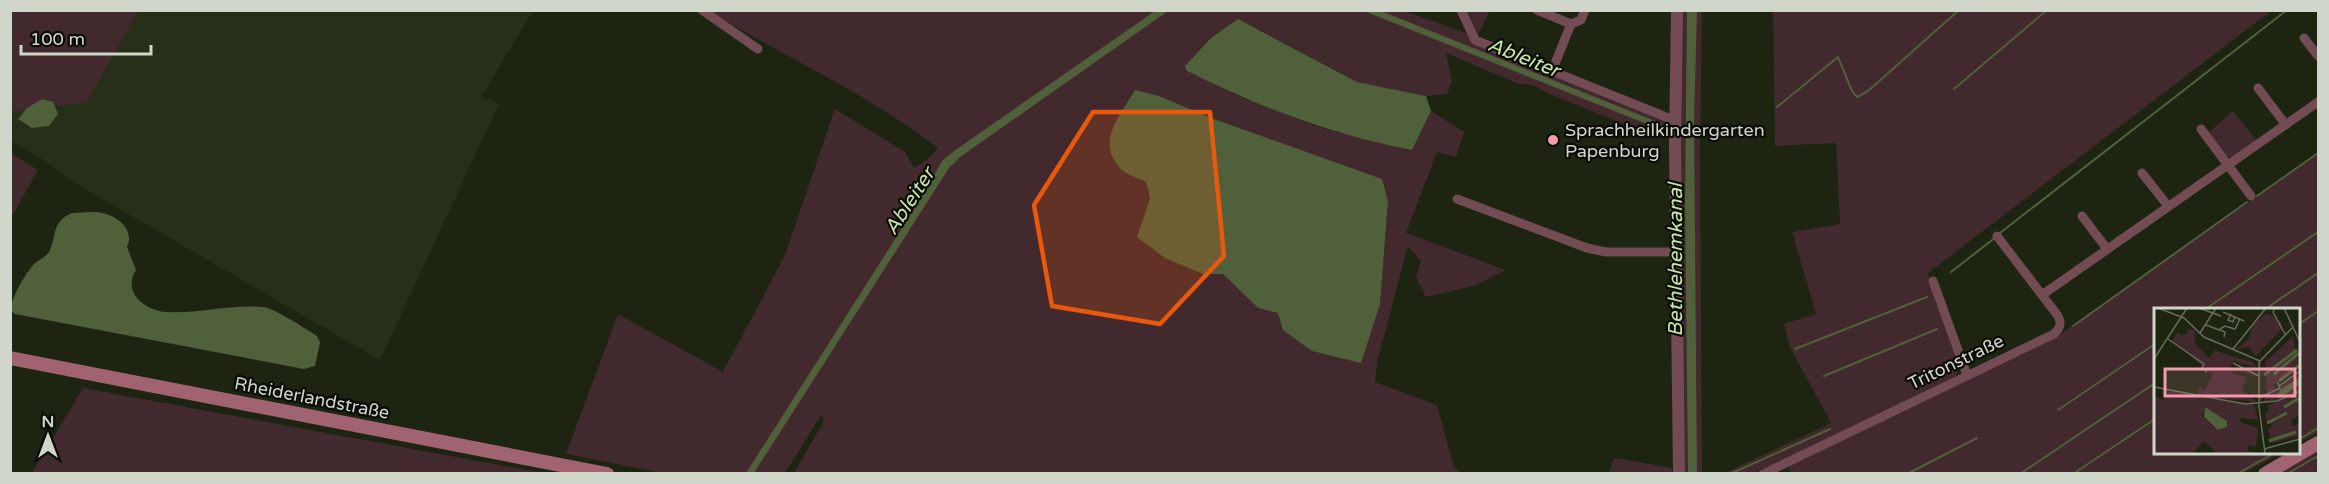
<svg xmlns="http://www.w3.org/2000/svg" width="2329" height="484" font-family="'Varela Round',sans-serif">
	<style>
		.built { fill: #262f17 }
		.green { fill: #42292d; fill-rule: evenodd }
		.water { fill: #50603b }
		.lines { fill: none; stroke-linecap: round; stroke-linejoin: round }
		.stream { stroke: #50603b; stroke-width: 2 }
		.minor { stroke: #734c53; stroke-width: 9 }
		.tertiary { stroke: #734c53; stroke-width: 12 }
		.secondary { stroke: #a1636f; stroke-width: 14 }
		.marked { fill: #e8590c; fill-opacity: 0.2; stroke: #e8590c; stroke-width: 4.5; stroke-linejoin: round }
		.poi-dot { fill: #f39aab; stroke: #090d05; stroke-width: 2 }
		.labels { text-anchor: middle; stroke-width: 4.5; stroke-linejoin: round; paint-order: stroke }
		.poi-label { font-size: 18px; fill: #d1d6ca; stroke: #090d05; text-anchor: start }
		.street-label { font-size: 18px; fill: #d1d6ca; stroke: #090d05 }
		.water-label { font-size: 20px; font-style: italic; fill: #c8e4a4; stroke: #090d05 }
		.inset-river { fill: none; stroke: #50603b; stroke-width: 3 }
		.inset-road { fill: none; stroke: #656c5c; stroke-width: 1.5 }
		.view { fill: #f39aab; fill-opacity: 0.15; stroke: #f39aab; stroke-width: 3 }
		.inset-edge { fill: none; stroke: #d1d6ca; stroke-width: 3 }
	</style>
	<rect width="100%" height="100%" fill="#1d2512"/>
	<!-- built -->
	<path class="built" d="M11,11H533L482,96L499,104L380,360L73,182L42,159L11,141Z"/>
	<!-- green -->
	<path class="green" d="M10,11H138L87,102L11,112Z
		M709,11H1405L1468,34L1670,121L1669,134L1666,136L1645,128L1636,129L1552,95L1533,85L1519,84L1446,53L1452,81L1447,94L1426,96L1357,82L1258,29L1188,71L1243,98L1325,129L1412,150L1431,111L1464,132L1456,157L1437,152L1406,233L1506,270L1473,286L1426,297L1416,277L1421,261L1408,246L1377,362L1375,382L1437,405L1453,464L1459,473H794L824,421L821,415L785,473H662L566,454L618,314L723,372L785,255L835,109L905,152L914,168L929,158L938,148C867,93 785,57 709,11ZM1159,96L1211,118L1388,201L1380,304L1278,313L1258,308L1223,274H1203L1165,258L1137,237L1150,197L1146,182Z
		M1466,11H1489L1478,36L1476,35Z
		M1682,11H1702L1700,150L1702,474L1682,473L1679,229Z
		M1773,11H2271L1928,273L1960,362L1956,376L1755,473L1723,474L1831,423L1790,347L1784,324L1816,314L1792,232L1840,224L1836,143L1775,146Z
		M2233,111L2256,140L2232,158L2226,156L2208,133Z
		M11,153L38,170L11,218Z
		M2318,154V432L2298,444V310H2155V452L2282,453L2242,474H1792L1788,466L2056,337Z
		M83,388L543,473H32Z
		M2318,450V473H2278Z
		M1614,458L1672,468V473H1609Z"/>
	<!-- water -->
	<path class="water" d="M1155,11H1168L960,157L949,168L754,473H746L920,200L942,161L954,151Z
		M1364,11H1381L1660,123L1665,126V128L1662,130Z
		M1687,11H1697L1694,121L1697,474L1688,473L1685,201Z
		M1238,19L1357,82L1426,96L1431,111L1412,150C1332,135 1259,107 1187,71L1185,66L1211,38Z
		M1135,90L1159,96L1211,118L1382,179L1388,201L1380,304L1361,363L1312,351L1283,330L1278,313L1258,308L1223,274H1203L1165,258L1137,237L1150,198L1146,182C1138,178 1127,175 1121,169C1095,142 1120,116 1135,90Z
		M42,99L53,102L58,114L49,126L32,128L18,119L27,108Z
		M72,213C81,213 93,211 102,213C118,216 135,230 127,247L136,270C122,292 144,310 166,312C198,314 230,304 263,307C277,309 303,328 316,335L320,342L315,366L304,369L15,314L11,311C10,299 26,273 34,264C38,260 46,257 49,252C57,236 51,222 72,213Z"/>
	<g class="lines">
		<!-- stream -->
		<path class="stream" d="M1954,89L2047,10
			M1777,107L1838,57L1852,91L1857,97L1868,91L1959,10
			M2257,196L2318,153
			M2000,233L2287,10
			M1951,272L1996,237
			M2204,310L2318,232
			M2264,310L2318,273
			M2298,325L2318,311
			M2073,326L2247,202
			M1795,349L1927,297
			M1824,376L1937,329
			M2058,410L2155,344
			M2298,440L2318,428
			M1730,474L1830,429
			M1907,474L1977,438
			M2020,474L2155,383
			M2073,474L2155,419
			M2237,474L2276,452
			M2287,474L2318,456"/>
		<!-- minor -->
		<path class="minor" d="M702,10L758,49
			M1461,10L1475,40L1676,121
			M1537,10L1571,24L1552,71
			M1571,24L1581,20L1585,10
			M2304,38L2318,56
			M2258,88L2286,125
			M2201,129L2251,196
			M2142,173L2168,206
			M1457,199L1587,248L1606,252H1676
			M2082,216L2107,249
			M1933,281L1967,375
			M2042,295L2318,102
			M1763,474L2054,334C2060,328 2062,324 2058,316L1997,236"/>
		<!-- tertiary -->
		<path class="tertiary" d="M1677,10L1675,145L1679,474"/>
		<!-- secondary -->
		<path class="secondary" d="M10,358L607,474
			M2265,474L2318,443"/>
	</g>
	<!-- marked area -->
	<path class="marked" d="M1093,112H1210L1224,256L1160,324L1052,306L1034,205Z"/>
	<!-- markers -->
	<circle class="poi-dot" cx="1553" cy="140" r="6"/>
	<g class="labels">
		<!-- poi labels -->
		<g class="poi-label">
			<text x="1565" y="136">Sprachheilkindergarten<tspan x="1565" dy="21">Papenburg</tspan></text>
		</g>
		<!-- street labels -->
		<g class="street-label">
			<text transform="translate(1956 362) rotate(-26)" y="6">Tritonstraße</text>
			<text transform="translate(312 398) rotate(11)" y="6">Rheiderlandstraße</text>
		</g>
		<!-- water labels -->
		<g class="water-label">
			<text transform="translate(1524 57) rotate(22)" y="7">Ableiter</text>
			<text transform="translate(909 201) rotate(-57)" y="7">Ableiter</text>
			<text transform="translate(1675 260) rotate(-90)" y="7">Bethlehemkanal</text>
		</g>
	</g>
	<!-- overview -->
	<g transform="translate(2154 308)">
		<rect width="146" height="146" fill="#1d2512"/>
		<path d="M132,0L145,33L139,20L107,54L106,87L113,85L111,54L139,28L144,57L119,77L121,82L145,66V107L137,112L140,118L145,116V128L118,135L114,122L118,117L113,115L111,106L115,103L113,98L126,92L110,94L111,87L106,94V89H100L105,87V69L80,62L78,65L93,69L90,74L95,76L90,75L88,82L104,94L52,89L100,96L104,112L87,110L86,114L104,120L102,139L95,137L93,143L104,145H58L61,143L50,133L39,145H0V88L9,92L16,83L49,89L43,86L46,79L51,82L58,67L63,70L18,33L24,24L27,27L33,26L34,21L41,22V35L55,50L61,42L82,50L85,45L83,50L99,54L101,59L79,53L76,59L93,63L95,60L94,64L105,68L106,53L139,20ZM51,99L71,112L73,119L66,122L60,119L48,108ZM113,5L127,14V22L102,48L94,39L82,42L95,30L99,16Z" fill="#42292d" fill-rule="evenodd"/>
		<path d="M51,99L73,113V119L64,122L50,109Z" fill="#50603b"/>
		<path class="inset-river" d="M120,66L145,45M110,67L143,42M125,73L146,57M126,84L146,71M123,88L146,73M124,89L146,75M130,99L146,90M113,115L133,105M115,133L142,124"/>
		<path class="inset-road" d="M4,0L30,10L50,29L106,53M45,0L67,8M121,0L119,4L131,26M130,0L146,34M69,4L90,13M77,6L74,12L79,14L81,8M52,17L71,24L70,29M66,21L71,18L81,21L86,11M46,25L62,0M14,31L50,56L48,60L53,64M79,41L112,0M0,51L33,0M79,55L105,68M125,78L146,63M0,79L91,96L123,93L146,83M105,90L126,80L123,74M105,99V54L139,19M105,99L111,145M110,141L146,131"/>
		<path class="view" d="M11,61H141V88H11Z"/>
		<rect width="146" height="146" class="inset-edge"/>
	</g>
	<!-- border -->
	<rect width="2329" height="484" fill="none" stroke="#d1d6ca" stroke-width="24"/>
	<!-- north arrow -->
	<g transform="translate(48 436)" stroke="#090d05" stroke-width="4.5" paint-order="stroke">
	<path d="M0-4.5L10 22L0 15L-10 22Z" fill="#d1d6ca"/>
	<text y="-9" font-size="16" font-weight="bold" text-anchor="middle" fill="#d1d6ca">N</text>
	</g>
	<!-- scale -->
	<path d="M21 45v9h130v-9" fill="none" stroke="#d1d6ca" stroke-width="3"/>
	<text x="30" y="45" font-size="18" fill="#d1d6ca" stroke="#090d05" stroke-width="4.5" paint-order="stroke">100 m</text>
</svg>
